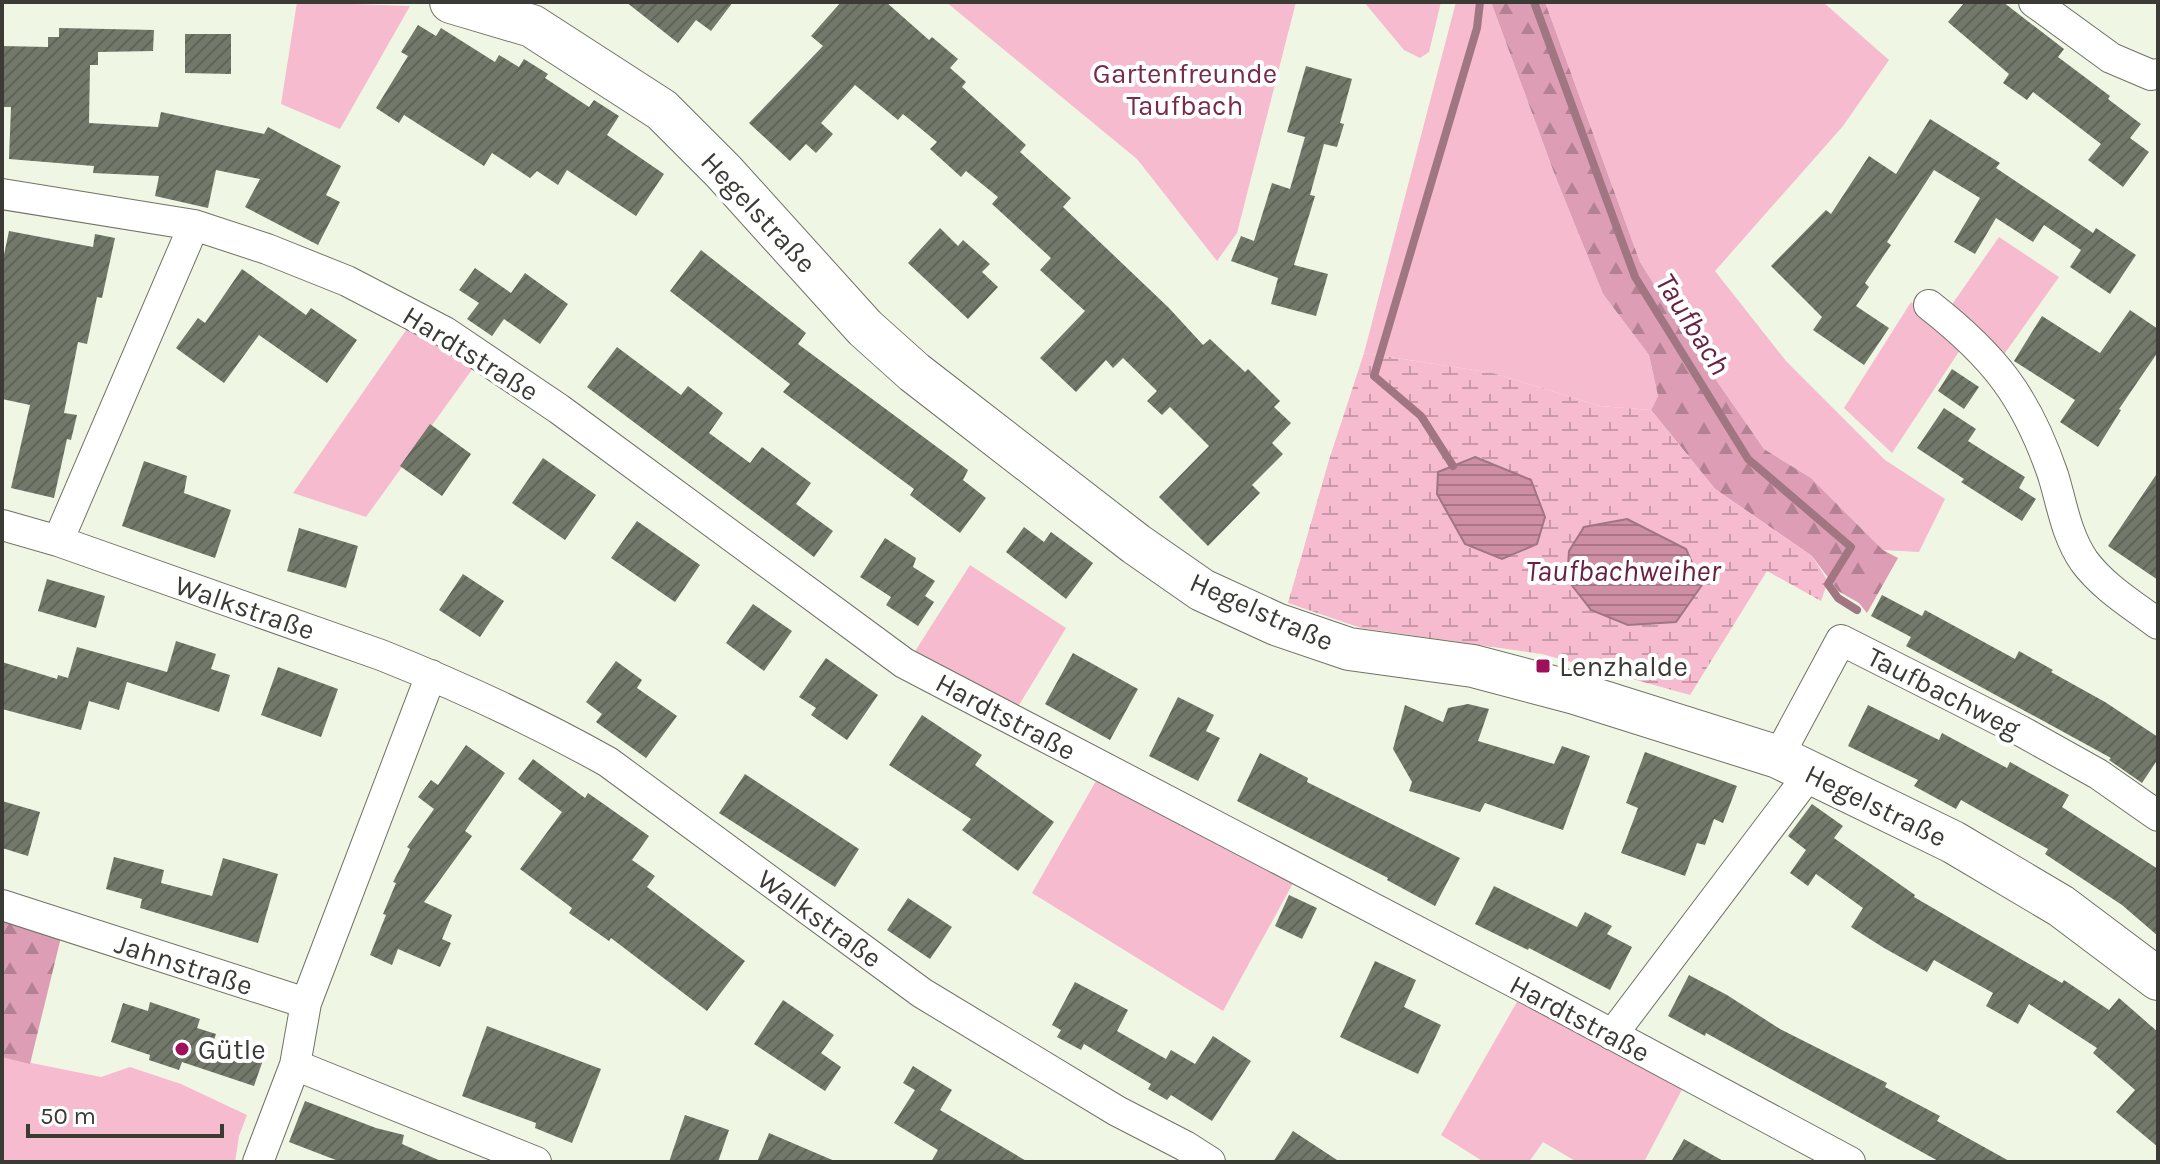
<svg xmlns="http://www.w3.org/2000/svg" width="2160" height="1164" font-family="Karla,sans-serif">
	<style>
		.green { fill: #f7bbcf }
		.forest { fill: url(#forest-firs) }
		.wetland { fill: url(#wetland-marsh); fill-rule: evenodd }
		.water { fill: url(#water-rules); stroke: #a17683; stroke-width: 2 }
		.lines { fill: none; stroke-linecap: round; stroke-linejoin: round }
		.stream { stroke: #a17683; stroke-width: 8 }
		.building { fill: url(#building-hatch) }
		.street-casing { stroke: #6e7364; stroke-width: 32 }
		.secondary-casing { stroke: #6e7364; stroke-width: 44 }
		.street { stroke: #fff; stroke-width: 30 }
		.secondary { stroke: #fff; stroke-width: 42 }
		.poi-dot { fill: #9f105b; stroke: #fff; stroke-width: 3 }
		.labels { text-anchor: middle; stroke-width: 8; stroke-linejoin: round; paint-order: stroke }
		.park-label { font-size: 28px; fill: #782c4c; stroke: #fff }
		.street-label { font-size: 28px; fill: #393b34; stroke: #fff }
		.poi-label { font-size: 28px; fill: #393b34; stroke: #fff; text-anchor: start }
		.water-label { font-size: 30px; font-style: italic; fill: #691f40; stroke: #fff }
	</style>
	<defs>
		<pattern id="forest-firs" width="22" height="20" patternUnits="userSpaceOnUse" patternTransform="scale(2)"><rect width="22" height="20" fill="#dd9db4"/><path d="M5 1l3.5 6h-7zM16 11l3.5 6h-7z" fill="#b48193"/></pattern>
		<pattern id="wetland-marsh" width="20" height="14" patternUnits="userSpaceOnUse" patternTransform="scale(2)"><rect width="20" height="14" fill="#f7bbcf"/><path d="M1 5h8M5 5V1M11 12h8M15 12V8" fill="none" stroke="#c999a9"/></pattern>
		<pattern id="water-rules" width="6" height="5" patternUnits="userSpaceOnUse" patternTransform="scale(2)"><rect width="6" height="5" fill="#ce8fa5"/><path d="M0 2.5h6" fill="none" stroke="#a87687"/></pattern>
		<pattern id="building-hatch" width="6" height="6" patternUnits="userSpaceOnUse" patternTransform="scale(2)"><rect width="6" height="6" fill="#73796a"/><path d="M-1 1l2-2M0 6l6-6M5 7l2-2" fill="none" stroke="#5f6458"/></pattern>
	</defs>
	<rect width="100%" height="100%" fill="#eff6e4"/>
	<!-- green -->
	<path class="green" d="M297,2L410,6L340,129L281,104Z
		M946,2H1296L1237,233L1217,261L1137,159Z
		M1364,2H1441L1429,52L1420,58L1404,50Z
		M1456,2H1491L1556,178L1603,294L1649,355L1658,396L1651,410L1600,406L1493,373L1364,353Z
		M1545,2H1823L1889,60L1843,126L1715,271L1786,361L1885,460L1945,499L1919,552L1883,550L1811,478L1764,449L1691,344L1640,262Z
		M1999,237L2059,277L2000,360L1946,313Z
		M1911,302L1966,341L1892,453L1844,408Z
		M411,323L476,364L366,517L293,493Z
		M970,565L1066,628L1016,710L912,656Z
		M1100,774L1297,876L1223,1011L1032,893Z
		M1522,993L1686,1082L1644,1162H1577L1543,1142L1529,1162H1484L1441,1135Z
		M2,1057L101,1077L130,1067L181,1084L247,1115L239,1136L235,1162H2Z"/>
	<!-- forest -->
	<path class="forest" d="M1491,2H1545L1640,262L1691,344L1764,449L1811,478L1883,550L1898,558L1867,613L1859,603L1838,591L1812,556L1715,489L1651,410L1658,396L1649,355L1603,294L1556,178Z
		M2,905L64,925L30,1064L2,1057Z"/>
	<!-- wetland -->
	<path class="wetland" d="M1364,353L1493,373L1600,406L1651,410L1715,489L1812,556L1828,581L1821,601L1767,571L1690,695L1542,654L1361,628L1288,603L1329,460ZM1475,457L1545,517L1438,472Z"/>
	<!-- water -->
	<path class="water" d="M1475,457L1531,480L1545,517L1537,544L1502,559L1465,544L1437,494L1438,472Z
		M1627,519L1686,549L1702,585L1676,622L1628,625L1591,610L1567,579L1569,551L1584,527Z"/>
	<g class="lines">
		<!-- stream -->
		<path class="stream" d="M1534,2L1635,277L1748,459L1851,547L1828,584L1838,598L1857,610
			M1453,466L1421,416L1374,376L1477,28L1480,2"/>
	</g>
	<!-- building -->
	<path class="building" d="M626,2H733L711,31L696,20L678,43Z
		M841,2H886L929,40L932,37L958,59L950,68L966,82L962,87L1026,145L1020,152L1071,198L1063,207L1169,308L1203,345L1210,339L1245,372L1248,369L1280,401L1274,407L1291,423L1272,443L1283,454L1252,485L1260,493L1208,546L1159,497L1209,446L1170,407L1162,415L1147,401L1157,391L1123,358L1113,368L1106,360L1076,392L1040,358L1085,311L1040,270L1051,258L992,204L998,197L966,171L961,177L930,149L937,142L903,114L898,120L855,85L821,123L833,134L816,153L806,144L790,161L749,123L823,46L811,36Z
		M1965,2H2003L2064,49L2058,57L2110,96L2108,99L2141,124L2130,138L2149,152L2123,187L2088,160L2101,144L2033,92L2027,100L2003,83L2009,74L1948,22Z
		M418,25L436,36L441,28L495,62L499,55L519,67L524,59L548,74L545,78L589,107L594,100L619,116L607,135L664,174L636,216L567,170L558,185L537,171L530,178L492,153L484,166L404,115L399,123L376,108L408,56L401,52Z
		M59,28L154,30L153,51L98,52V65H90L89,123L158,127L161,112L264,134L268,127L341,166L326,195L340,202L318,245L245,207L260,179L216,170L208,208L155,196L159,176L93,173L94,166L9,159L11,107H2V46L48,47V37H59Z
		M185,34H231V74L185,73Z
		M1306,66L1352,79L1340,123L1344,124L1337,147L1324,144L1310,195L1315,196L1294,265L1328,274L1316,316L1271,304L1278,278L1231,261L1241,236L1254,241L1272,183L1290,189L1305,137L1287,132Z
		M1930,119L2000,163L1996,168L2093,233L2096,228L2136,255L2110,294L2070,267L2081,250L2044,225L2033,242L1996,218L1975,254L1954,242L1980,198L1934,170L1887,242L1891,245L1865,283L1869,287L1856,306L1889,328L1864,365L1813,330L1822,317L1771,266L1826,210L1831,214L1869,156L1896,174Z
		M940,228L958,246L963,240L990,264L982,272L998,287L968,319L908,263Z
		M9,231L93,247L95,234L115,238L102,298L97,297L87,344L78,342L64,413L77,415L71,440L67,439L54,498L11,488L30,405L2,399V264Z
		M701,250L806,333L798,344L968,470L963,480L986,498L960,533L910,495L914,489L783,392L790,384L670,291Z
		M475,268L511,293L525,273L568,304L540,344L504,319L492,336L467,319L479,303L459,290Z
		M242,269L306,315L311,308L357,340L327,383L259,335L224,383L176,348L198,318L205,323Z
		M2130,310L2158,329V352L2119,409L2121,410L2098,447L2060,422L2075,400L2014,361L2042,316L2100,353Z
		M617,347L681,395L688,386L723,413L709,433L750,463L762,447L811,483L796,504L833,531L814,557L587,387Z
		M1952,369L1979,387L1964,409L1938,391Z
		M1944,408L1976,429L1968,441L2025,477L2019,488L2036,499L2022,521L1961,482L1964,479L1917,448Z
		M430,424L471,454L442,496L400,466Z
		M543,458L596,495L565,540L512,503Z
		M144,461L187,476L184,493L231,510L215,558L122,526Z
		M2158,472V580L2108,546Z
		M637,521L700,565L675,602L611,558Z
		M1024,527L1044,542L1051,532L1093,563L1066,599L1006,552Z
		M299,528L358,546L346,588L287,571Z
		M885,538L916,558L913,567L935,581L925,596L934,602L918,626L886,605L891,597L860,577Z
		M463,574L504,601L480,637L439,610Z
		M47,579L105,596L96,628L38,611Z
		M1882,595L1922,616L1925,610L2015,659L2019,651L2053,670L2051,672L2105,702L2158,737V759L2142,783L2109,760L2111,758L1906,646L1911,637L1871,616Z
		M753,604L792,631L764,671L726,643Z
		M176,641L216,654L211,669L230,675L219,712L127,682L119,710L89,701L81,730L2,709V662L57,679L58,675L68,678L77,647L167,672Z
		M1073,653L1138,689L1110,740L1045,704Z
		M826,658L878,695L847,740L811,715L816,708L799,697Z
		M616,661L642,680L637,688L677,716L646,758L596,722L602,714L586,702Z
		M278,667L338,689L321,737L261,715Z
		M1178,697L1214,715L1206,731L1220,738L1198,781L1149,756Z
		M1468,704L1489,709L1478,741L1554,764L1562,746L1590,756L1563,830L1485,803L1480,812L1409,791L1412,782L1393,749L1405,705L1443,722L1448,708Z
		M1868,705L1939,740L1942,733L2007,768L2010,762L2069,795L2062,807L2158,869V936L2122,905L2045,854L2048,849L1961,800L1956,809L1914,786L1918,780L1848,746Z
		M922,715L982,755L975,765L1054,822L1018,871L962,830L971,819L889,765Z
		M466,745L505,773L465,831L472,836L424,902L452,915L442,939L451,943L440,967L398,949L392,965L370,955L386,915L383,914L396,883L393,882L410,849L407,847L434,809L418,797L431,780L438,785Z
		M1645,752L1737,786L1723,823L1714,819L1705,845L1697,843L1685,876L1621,853L1638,808L1626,803Z
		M1260,753L1308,778L1307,782L1460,858L1435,906L1387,880L1388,878L1237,801Z
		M533,759L585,798L588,793L649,836L632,860L655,876L647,887L745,961L707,1011L611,938L609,941L569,913L572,908L520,869L562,812L518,779Z
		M745,774L859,849L835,887L719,813Z
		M2,801L40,812L28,856L2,848Z
		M1812,804L1843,826L1834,838L1915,895L1914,897L2062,983L2064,980L2109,1010L2119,998L2158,1032V1147L2116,1112L2135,1090L2093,1053L2097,1048L2029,1004L2018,1024L1986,1006L1993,993L1934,960L1927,972L1884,948L1851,927L1863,908L1816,874L1808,886L1790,873L1806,850L1788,836Z
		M114,857L164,870L161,883L212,896L223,858L278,874L258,943L140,908L142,899L106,889Z
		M1494,886L1577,927L1585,912L1612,926L1607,934L1632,947L1610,990L1529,948L1528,950L1475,924Z
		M1289,895L1317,908L1302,939L1275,926Z
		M908,898L952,927L930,959L887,930Z
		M1375,961L1416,980L1404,1007L1441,1025L1418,1074L1340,1037Z
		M1689,975L1727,995L1780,1029L1887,1083L1885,1087L1940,1116L1937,1121L2011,1162H1940L1706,1033L1705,1036L1668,1016Z
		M1075,982L1128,1010L1117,1031L1166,1059L1171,1050L1195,1064L1213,1036L1251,1061L1212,1121L1171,1095L1167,1100L1148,1089L1151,1084L1084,1044L1081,1050L1057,1037L1061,1030L1052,1025Z
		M783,1000L834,1035L821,1053L841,1067L825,1091L754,1044Z
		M150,1002L200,1019L197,1028L216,1034L213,1043L263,1060L254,1086L182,1062L179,1070L149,1060L150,1055L111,1042L123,1003L148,1011Z
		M487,1026L601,1069L572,1143L535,1128L536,1123L462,1096Z
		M913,1066L952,1090L940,1110L1028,1162H931L938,1150L894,1123L915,1090L903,1083Z
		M305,1101L376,1128L404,1135L402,1144L443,1162H341L289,1142Z
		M685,1115L729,1130L718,1162H669Z
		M1293,1131L1340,1162H1273Z
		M769,1133L837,1162H757Z
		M1684,1139L1725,1162H1671Z"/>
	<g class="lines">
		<defs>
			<path id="street" d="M2034,2L2111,58L2151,75L2158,74
				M2,194L194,225L267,249L347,281L445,332L559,409L904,663L1535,993L1850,1162
				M1929,305C1994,356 2026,396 2053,475C2062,504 2066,535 2084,561C2103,587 2133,605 2158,624
				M2,525L58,541L381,655C459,686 535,721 608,762L922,993L1117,1111L1185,1146L1210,1162
				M58,541L194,225
				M431,675L306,1003L295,1065L536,1162
				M1778,757L1841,640L2021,731L2098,774L2158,816
				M2,905L306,1003
				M1612,1035L1811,772
				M258,1162L295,1065"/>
			<path id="secondary" d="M451,2L532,26L662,110L723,171L865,328L914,372L1136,544L1202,590L1276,624L1349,649L1473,666L1575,693L1778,757L1953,842L2061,906L2158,979"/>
		</defs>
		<!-- street casing -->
		<use href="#street" class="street-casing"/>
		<!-- secondary casing -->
		<use href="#secondary" class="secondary-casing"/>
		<!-- street -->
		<use href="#street" class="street"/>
		<!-- secondary -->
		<use href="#secondary" class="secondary"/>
	</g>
	<!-- markers -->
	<g class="poi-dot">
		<rect x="1535" y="658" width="16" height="16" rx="4"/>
		<circle cx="182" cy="1049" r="8"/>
	</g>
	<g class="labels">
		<!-- park labels -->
		<g class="park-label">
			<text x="1185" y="83">Gartenfreunde<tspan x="1185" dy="32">Taufbach</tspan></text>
		</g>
		<!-- street labels -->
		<g class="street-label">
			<text transform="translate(759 212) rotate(47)" y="10">Hegelstraße</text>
			<text transform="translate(471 353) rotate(32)" y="10">Hardtstraße</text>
			<text transform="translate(245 607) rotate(19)" y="10">Walkstraße</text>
			<text transform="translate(1262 611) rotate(24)" y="10">Hegelstraße</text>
			<text transform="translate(1944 692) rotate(27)" y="10">Taufbachweg</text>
			<text transform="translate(1006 716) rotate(28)" y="10">Hardtstraße</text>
			<text transform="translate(1876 805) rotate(26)" y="10">Hegelstraße</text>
			<text transform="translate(820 918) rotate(36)" y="10">Walkstraße</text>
			<text transform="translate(184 964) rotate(18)" y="10">Jahnstraße</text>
			<text transform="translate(1580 1018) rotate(28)" y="10">Hardtstraße</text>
		</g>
		<!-- poi labels -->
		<g class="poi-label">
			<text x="1559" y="676">Lenzhalde</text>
			<text x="198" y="1059">Gütle</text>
		</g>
		<!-- water labels -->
		<g class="water-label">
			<text transform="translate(1693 324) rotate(58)" y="10">Taufbach</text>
			<text x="1623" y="581">Taufbachweiher</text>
		</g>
	</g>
	<!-- border -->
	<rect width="2160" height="1164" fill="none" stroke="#393b34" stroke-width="8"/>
	<!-- scale -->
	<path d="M28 1124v12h194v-12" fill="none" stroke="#393b34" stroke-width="4"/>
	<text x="40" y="1124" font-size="24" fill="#393b34" stroke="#ffffff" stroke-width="6" paint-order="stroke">50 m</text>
</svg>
